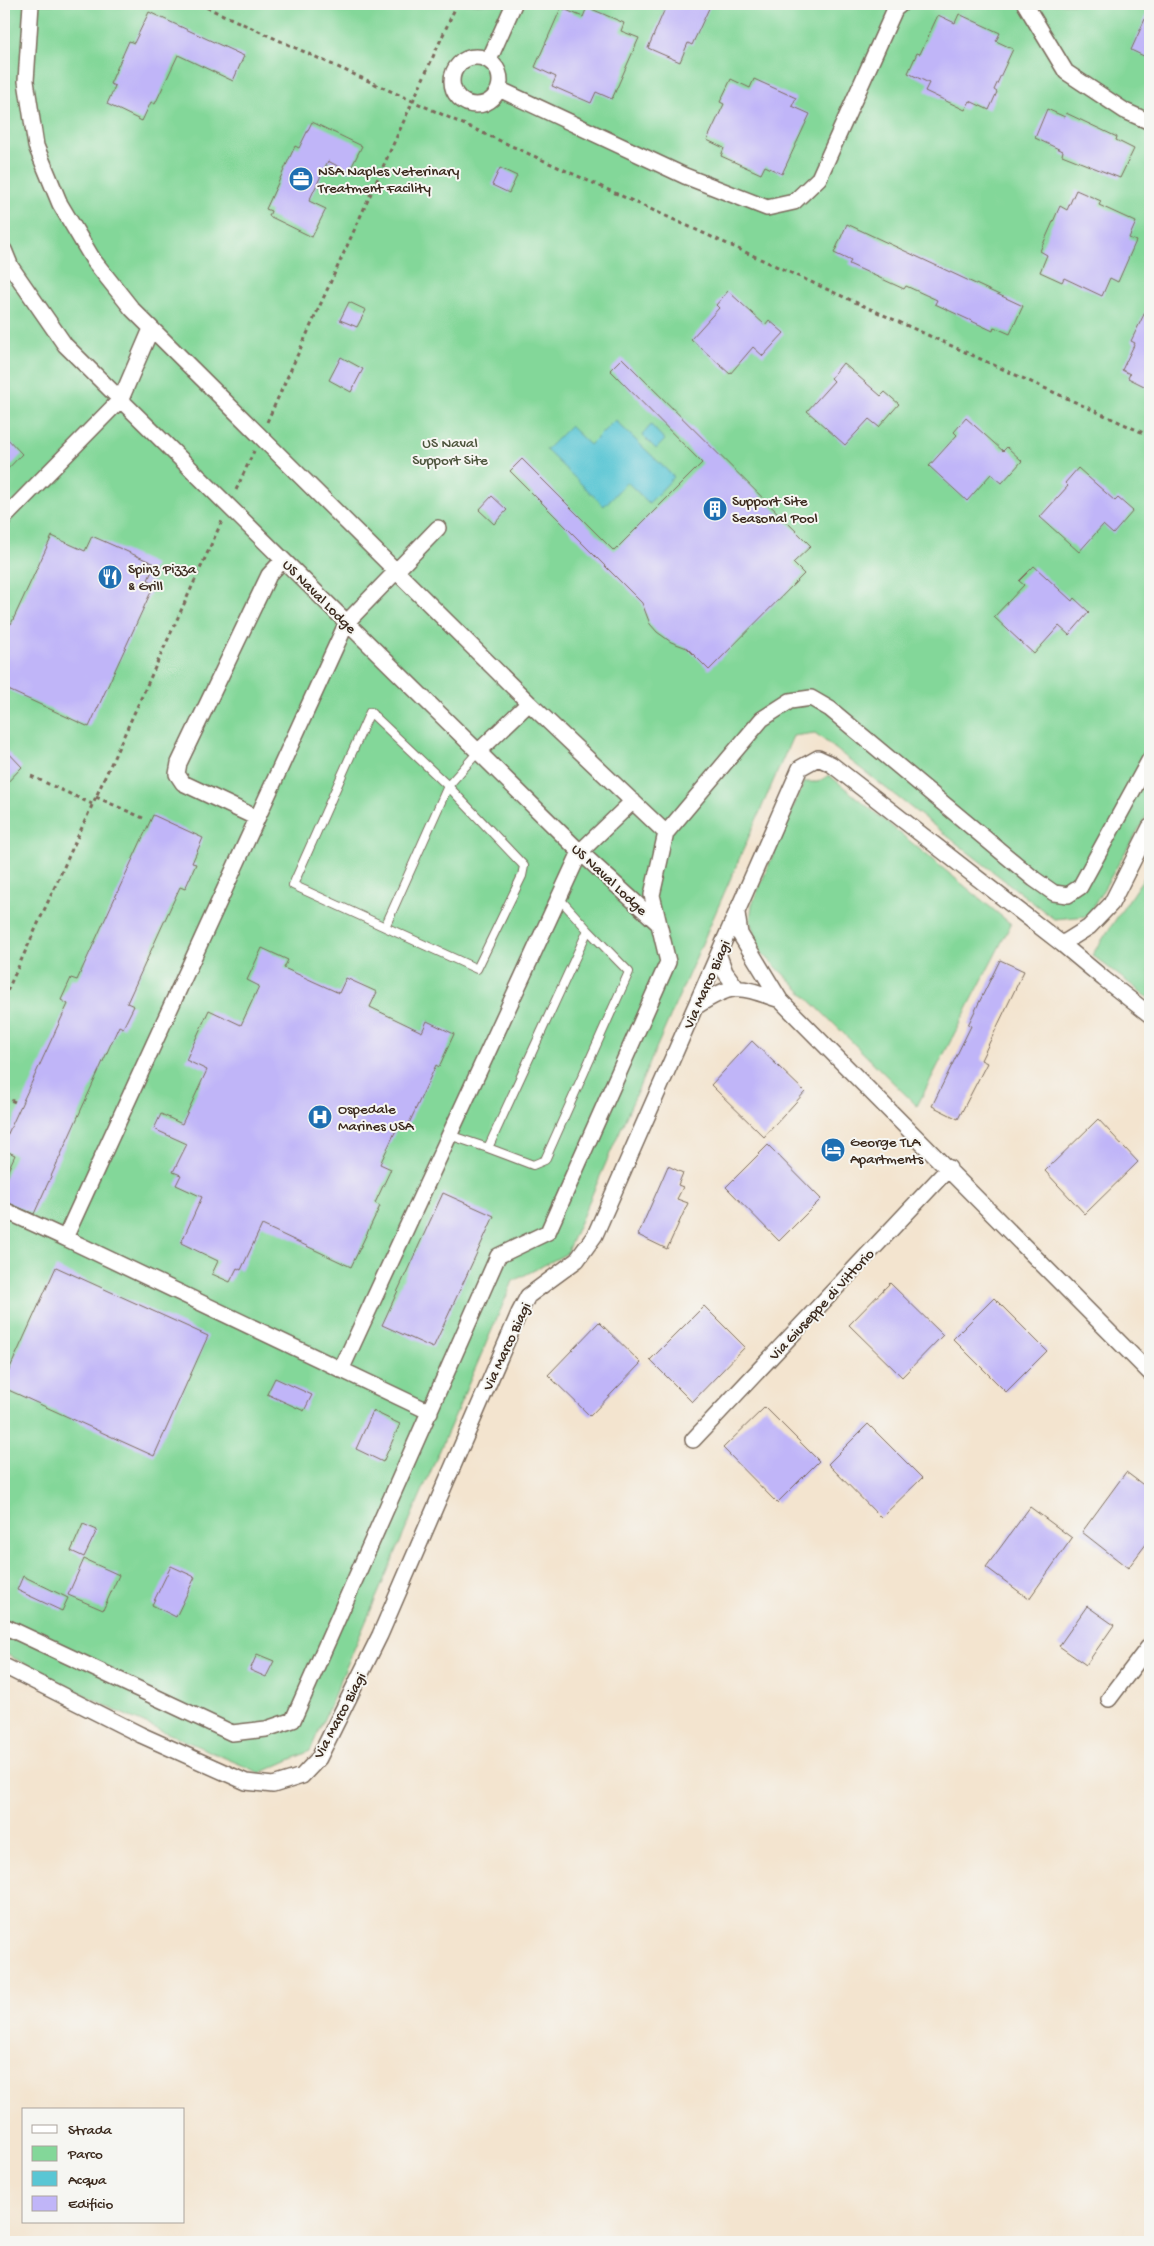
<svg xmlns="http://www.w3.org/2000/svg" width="1154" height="2246" font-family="'Gochi Hand',sans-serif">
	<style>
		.green { fill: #83d799; stroke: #5f805c }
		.water { fill: #5ac6d4; stroke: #4a7879 }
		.building { fill: #c0b5f8 }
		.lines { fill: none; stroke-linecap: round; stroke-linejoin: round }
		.lane-casing { stroke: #7b6b5c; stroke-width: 10 }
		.street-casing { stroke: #7b6b5c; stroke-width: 18 }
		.path { stroke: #7b6b5c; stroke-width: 3; stroke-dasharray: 4 4; stroke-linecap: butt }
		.lane { stroke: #fff; stroke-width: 8 }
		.street { stroke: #fff; stroke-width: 15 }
		.labels { text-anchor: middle; stroke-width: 4; stroke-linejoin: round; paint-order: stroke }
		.poi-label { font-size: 15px; fill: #3b2a1e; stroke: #f6f6f2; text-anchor: start }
		.park-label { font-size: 15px; fill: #4d553d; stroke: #f6f6f2 }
		.street-label { font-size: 15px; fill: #3b2a1e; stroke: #f6f6f2 }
	</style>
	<rect width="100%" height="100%" fill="#f6f6f2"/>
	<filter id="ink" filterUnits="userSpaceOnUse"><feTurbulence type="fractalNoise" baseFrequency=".02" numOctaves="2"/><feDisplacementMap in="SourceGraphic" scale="10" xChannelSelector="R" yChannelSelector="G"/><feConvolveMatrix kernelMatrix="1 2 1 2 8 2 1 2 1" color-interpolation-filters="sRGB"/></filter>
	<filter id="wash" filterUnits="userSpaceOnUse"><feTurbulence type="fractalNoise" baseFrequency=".0096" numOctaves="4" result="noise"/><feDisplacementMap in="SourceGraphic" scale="20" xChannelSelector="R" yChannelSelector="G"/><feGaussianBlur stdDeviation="1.12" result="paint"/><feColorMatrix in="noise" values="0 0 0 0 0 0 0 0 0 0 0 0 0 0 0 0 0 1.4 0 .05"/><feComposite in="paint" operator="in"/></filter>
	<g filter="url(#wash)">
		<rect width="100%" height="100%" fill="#f3e4cf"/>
		<!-- green -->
		<path class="green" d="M4,4H1150V810L1088,916L1054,919L815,733L793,736L566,1254L513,1281L310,1751L260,1773L116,1711L4,1653Z
			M829,775L1011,924L917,1106L760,951L750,921L752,904L804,782H818Z
			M1150,868V999L1092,955Z"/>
		<!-- water -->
		<path class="water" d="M615,420L674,477L649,503L627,482L604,506L546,450L570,426L590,445Z
			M651,425L665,440L656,449L642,435Z"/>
		<g id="blocks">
			<!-- building -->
			<path class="building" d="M667,4H711L692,45L688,43L680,62L648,48Z
				M587,7L624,23L621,31L639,38L612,99L596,92L591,103L552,86L556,77L535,67L561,8L583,17Z
				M1150,8V59L1131,50Z
				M149,12L244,56L233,81L178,55L155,104L151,102L142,121L107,104L115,86L110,84L129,41L134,43Z
				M959,14L1000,33L996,41L1013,49L994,90L997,92L989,110L970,101L965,110L925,91L929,83L908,73L917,53L920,54L938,15L955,23Z
				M731,79L750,88L754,79L796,98L792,106L810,114L782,174L765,166L761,174L721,156L724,148L707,140L724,104L720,102Z
				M1047,109L1065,117L1066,113L1117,137L1116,140L1134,149L1120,178L1062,155L1063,151L1035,138Z
				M312,122L362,146L349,172L328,161L309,201L326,209L312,237L269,216L271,211L266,209L295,146L299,148Z
				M500,168L517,176L509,193L492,185Z
				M1076,190L1101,201L1099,205L1136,222L1129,238L1136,241L1118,282L1110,278L1102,296L1064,278L1062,282L1040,272L1047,255L1040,251L1060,206L1067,210Z
				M847,224L1023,306L1010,334L994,327L993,331L935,304L937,300L906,286L904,289L849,264L851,261L834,253Z
				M728,291L765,325L769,320L784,333L763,356L753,347L730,374L691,339L719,308L716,305Z
				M349,302L366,310L357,327L340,320Z
				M1150,302V389L1128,378L1130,374L1122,370L1135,343L1131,341Z
				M341,357L363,369L351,392L329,380Z
				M622,358L811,546L793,563L804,574L709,670L687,648L671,642L657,632L650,624L642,603L510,471L522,459L614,551L702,463L610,370Z
				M843,363L881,396L885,392L899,404L879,427L869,419L845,445L807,411L834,381L831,378Z
				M966,418L1003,451L1007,447L1022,461L1002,483L991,474L967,501L929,466L957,435L954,432Z
				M4,435L22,454L4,473Z
				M1078,468L1115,501L1118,498L1133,511L1113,534L1103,525L1079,552L1040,517L1068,486L1065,483Z
				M492,496L507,510L494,524L479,510Z
				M52,536L85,551L92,536L155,564L148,580L155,583L89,727L4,688V621L11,624Z
				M1034,566L1072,601L1074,598L1089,612L1069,635L1059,626L1034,654L994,617L1024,585L1019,581Z
				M4,748L22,767L4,786Z
				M153,815L203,838L192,863L196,864L185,889L180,887L127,1003L134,1006L123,1028L119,1026L34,1214L4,1201V1179L15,1155L4,1150V1142L68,1004L61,1000L71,978L77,980Z
				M262,948L288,960L284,968L339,993L346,978L377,992L370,1007L422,1032L427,1021L454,1034L439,1067L436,1065L406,1130L398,1126L380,1164L391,1169L375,1203L380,1206L351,1267L262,1225L241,1270L237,1268L230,1282L212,1274L218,1261L181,1243L202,1197L176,1185L181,1175L173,1172L187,1144L154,1129L161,1114L182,1124L207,1070L186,1060L209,1010L241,1025L259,986L247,980Z
				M1000,960L1024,971L981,1060L987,1063L958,1119L932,1106L971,1026L968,1025Z
				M752,1041L805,1092L764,1137L711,1085Z
				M1098,1119L1138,1162L1085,1214L1045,1171Z
				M768,1145L821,1199L779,1241L726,1187Z
				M668,1166L683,1173L678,1185L683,1187L677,1199L688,1203L667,1249L638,1235Z
				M443,1193L494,1216L433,1348L382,1325Z
				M56,1267L208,1336L154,1456L4,1388V1381Z
				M890,1283L943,1335L902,1377L849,1325Z
				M994,1298L1047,1351L1006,1392L953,1339Z
				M704,1306L745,1347L692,1402L650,1360Z
				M599,1322L641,1363L590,1416L548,1375Z
				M275,1378L312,1395L304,1411L267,1394Z
				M765,1407L819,1461L777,1503L723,1448Z
				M373,1411L400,1424L383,1462L356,1449Z
				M868,1424L922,1478L881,1518L828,1464Z
				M1126,1472L1150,1490V1539L1128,1568L1082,1532Z
				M1030,1507L1072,1538L1029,1599L986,1567Z
				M83,1524L97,1530L84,1557L71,1551Z
				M84,1559L119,1575L103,1610L68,1595Z
				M171,1566L195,1577L176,1617L152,1605Z
				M23,1576L68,1598L62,1611L17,1590Z
				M1087,1606L1114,1625L1086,1665L1059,1646Z
				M257,1654L274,1661L266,1677L250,1670Z"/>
		</g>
	</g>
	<g filter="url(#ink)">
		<use href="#blocks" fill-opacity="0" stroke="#7b6b5c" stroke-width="1"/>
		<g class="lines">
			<defs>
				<path id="lane" d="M385,927L448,786L370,712L293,885C355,913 416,941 477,969L522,876L524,866L448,786L478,752
					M449,1135L488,1148L588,930L559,898
					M488,1148L533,1165L545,1160L629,972L588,930"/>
				<path id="street" d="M31,4L26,81L36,146L60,204L94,261L132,309L529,703L666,833
					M1025,4L1066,72L1125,111L1150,122
					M452 81a24 24 0 1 1 48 0a24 24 0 1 1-48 0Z
					M489,60L514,4
					M499,89L685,176L767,208L794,202L819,178L895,9L901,4
					M4,250L11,267L65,345L580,852L659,924
					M4,518L121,399L151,329
					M478,752L529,703
					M257,818L183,783L177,774L179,763L269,575L283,560
					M737,913L740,934L780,1000L1150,1373
					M1062,944L1089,927L1111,904L1150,827
					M719,956L725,972L736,987
					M697,1006C734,982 739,986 780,1000
					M4,1210L65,1238
					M341,1370L580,852L633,801
					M430,1412L65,1238L347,622L438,528
					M693,1440L949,1168
					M4,1626L232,1733L266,1729L293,1720L498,1256L548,1232L668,962L652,895L666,833L762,719L790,701L811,698L830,709L1034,879L1054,893L1068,895L1080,887L1150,759
					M4,1666L141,1735L246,1782L273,1785L302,1776L319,1758L380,1635L519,1313L528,1296L577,1260L595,1235L800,768L818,758L831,764L1062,944L1104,979L1150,1015
					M1109,1699L1150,1645"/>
			</defs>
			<!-- lane casing -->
			<use href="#lane" class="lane-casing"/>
			<!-- street casing -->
			<use href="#street" class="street-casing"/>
			<!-- path -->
			<path class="path" d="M199,4L1150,436
				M267,422L457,4
				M236,490L254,451
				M31,776L92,804
				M96,797L143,818
				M4,998L222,521
				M4,1097L15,1102"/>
			<!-- lane -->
			<use href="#lane" class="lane"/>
			<!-- street -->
			<use href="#street" class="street"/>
		</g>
	</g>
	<!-- icons -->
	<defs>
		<symbol id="office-disc" viewBox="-11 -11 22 22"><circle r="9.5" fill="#1f6fb2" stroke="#f6f6f2"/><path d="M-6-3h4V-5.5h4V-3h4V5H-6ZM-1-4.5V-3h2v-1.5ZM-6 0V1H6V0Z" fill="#fff"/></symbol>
		<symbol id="building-disc" viewBox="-11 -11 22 22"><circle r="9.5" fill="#1f6fb2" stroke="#f6f6f2"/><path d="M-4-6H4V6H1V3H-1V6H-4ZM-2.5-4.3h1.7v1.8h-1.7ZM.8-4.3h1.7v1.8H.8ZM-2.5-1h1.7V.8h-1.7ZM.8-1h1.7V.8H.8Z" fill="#fff"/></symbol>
		<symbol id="restaurant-disc" viewBox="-11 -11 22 22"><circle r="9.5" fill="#1f6fb2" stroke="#f6f6f2"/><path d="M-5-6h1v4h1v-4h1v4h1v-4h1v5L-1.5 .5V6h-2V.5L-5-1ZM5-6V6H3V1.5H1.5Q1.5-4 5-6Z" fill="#fff"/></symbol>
		<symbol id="hospital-disc" viewBox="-11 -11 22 22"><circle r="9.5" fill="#1f6fb2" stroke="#f6f6f2"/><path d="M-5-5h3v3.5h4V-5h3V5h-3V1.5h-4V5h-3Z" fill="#fff"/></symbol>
		<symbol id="hotel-disc" viewBox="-11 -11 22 22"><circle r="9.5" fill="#1f6fb2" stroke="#f6f6f2"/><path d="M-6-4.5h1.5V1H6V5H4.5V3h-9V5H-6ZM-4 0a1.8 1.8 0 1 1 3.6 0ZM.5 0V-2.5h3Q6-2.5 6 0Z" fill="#fff"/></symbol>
	</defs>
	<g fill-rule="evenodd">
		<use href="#office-disc" x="287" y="165" width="28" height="28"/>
		<use href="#building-disc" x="701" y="495" width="28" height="28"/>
		<use href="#restaurant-disc" x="96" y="563" width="28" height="28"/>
		<use href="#hospital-disc" x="306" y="1103" width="28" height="28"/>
		<use href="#hotel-disc" x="819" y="1136" width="28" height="28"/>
	</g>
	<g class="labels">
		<!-- poi labels -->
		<g class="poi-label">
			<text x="318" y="175">NSA Naples Veterinary<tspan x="318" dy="17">Treatment Facility</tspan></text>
			<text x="732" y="505">Support Site<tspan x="732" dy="17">Seasonal Pool</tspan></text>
			<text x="128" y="573">Spinz Pizza<tspan x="128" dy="17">&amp; Grill</tspan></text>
			<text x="338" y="1113">Ospedale<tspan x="338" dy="17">Marines USA</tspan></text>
			<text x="850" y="1146">George TLA<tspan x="850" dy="17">Apartments</tspan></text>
		</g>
		<!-- park labels -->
		<g class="park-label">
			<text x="450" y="447">US Naval<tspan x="450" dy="17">Support Site</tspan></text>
		</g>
		<!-- street labels -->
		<g class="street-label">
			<text transform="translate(320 596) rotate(45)" y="5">US Naval Lodge</text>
			<text transform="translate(610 879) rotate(43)" y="5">US Naval Lodge</text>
			<text transform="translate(706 984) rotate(-66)" y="5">Via Marco Biagi</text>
			<text transform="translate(821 1304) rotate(-47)" y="5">Via Giuseppe di Vittorio</text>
			<text transform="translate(506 1346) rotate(-65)" y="5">Via Marco Biagi</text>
			<text transform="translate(339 1715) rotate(-62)" y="5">Via Marco Biagi</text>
		</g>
	</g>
	<!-- margin -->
	<rect width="1154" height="2246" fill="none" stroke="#f6f6f2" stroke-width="20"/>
	<!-- legend -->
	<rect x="22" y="2108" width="162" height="115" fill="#f6f6f2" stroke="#aba49d"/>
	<rect x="32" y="2125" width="25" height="8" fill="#ffffff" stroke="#aba49d"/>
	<text x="68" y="2134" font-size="15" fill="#3b2a1e">Strada</text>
	<rect x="32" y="2146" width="25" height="15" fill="#83d799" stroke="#aba49d"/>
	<text x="68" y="2158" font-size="15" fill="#3b2a1e">Parco</text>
	<rect x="32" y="2171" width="25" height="15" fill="#5ac6d4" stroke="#aba49d"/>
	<text x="68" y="2184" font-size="15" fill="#3b2a1e">Acqua</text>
	<rect x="32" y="2196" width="25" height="15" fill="#c0b5f8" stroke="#aba49d"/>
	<text x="68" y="2208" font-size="15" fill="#3b2a1e">Edificio</text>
</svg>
